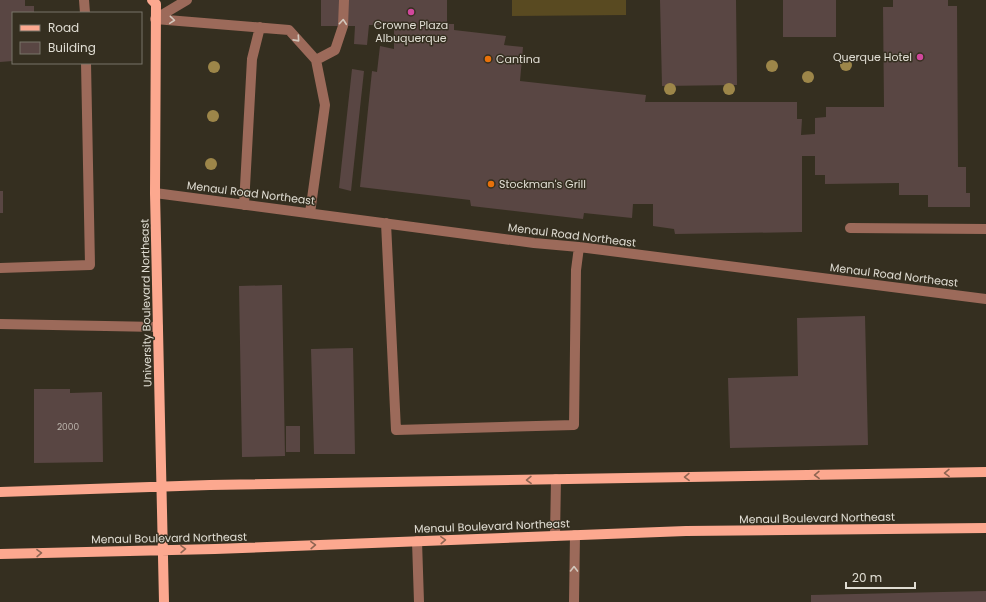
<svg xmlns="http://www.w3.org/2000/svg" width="986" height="602" font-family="Poppins,sans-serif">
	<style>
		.green { fill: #594a21 }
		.building { fill: #594643 }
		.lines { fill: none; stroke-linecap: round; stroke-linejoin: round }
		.minor { stroke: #9c6a5a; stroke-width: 10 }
		.major { stroke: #fca88f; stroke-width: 10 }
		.tree { fill: #9d8649 }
		.oneway { stroke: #d2c6bb }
		.oneway2 { stroke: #8f6552 }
		.hotel-dot { fill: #d1479c; stroke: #352f20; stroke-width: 1.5 }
		.food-dot { fill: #e8710a; stroke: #352f20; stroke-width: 1.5 }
		.labels { text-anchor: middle; stroke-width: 3; stroke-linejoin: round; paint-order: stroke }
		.number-label { font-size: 9px; fill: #beb7af }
		.poi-label { font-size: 11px; fill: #e0ddd3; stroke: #352f20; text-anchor: start }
		.street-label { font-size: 11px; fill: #e0ddd3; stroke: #352f20 }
	</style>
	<rect width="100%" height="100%" fill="#352f20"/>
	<!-- green -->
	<path class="green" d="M512,0H626V15L512,16Z"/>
	<!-- building -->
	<path class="building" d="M0,0H25V6H34V13H13V61L0,62Z
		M321,0H447V24H454V30L506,36L504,45L523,47L520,81L646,95L645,102H797V119H802L801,135L815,134V118L826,117V107H884L883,7H893V0H948V6H957L958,167H966V193H970V207H928V195H899V183L825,184V175H815V156H802V232L675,234L674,229L653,226V204H633L632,218L584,213L583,219L471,206L470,200L360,187L372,71L377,72L380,46L394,49V25H369L367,45L354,44L355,26H321Z
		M660,0H736L737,85L662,86Z
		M783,0H836V37H783Z
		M352,69L364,71L351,191L339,188Z
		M0,191H3V213H0Z
		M282,285L285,456L242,457L239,286Z
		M865,316L868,445L730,448L728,378L798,376L797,318Z
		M353,348L355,454H314L311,349Z
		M34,389H70V393L102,392L103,462L34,463Z
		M286,426H300V452H286Z
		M986,591V602H811V595Z"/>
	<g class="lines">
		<!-- minor -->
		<path class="minor" d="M84,0L85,13
			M187,0L155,19L289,30L316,60L325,105L310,213
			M316,60L335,50L343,26L344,0
			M155,193L534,243L579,247L986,299
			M244,205L252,59L260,27
			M386,223L396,430L574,425L576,270L579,247
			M850,228L986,229
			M0,268L90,265L86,63
			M0,324L158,327
			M555,536L556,479
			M417,541L419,602
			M574,602L575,535"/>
		<!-- major -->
		<path class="major" d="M152,0L156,4L155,193L164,602
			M0,492L210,485L986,472
			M0,554L215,549L686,531L986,528"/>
	</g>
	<!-- trees -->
	<g class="tree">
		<circle cx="846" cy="65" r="6"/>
		<circle cx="772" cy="66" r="6"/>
		<circle cx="214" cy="67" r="6"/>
		<circle cx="808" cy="77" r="6"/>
		<circle cx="670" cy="89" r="6"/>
		<circle cx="729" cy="89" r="6"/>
		<circle cx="213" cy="116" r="6"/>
		<circle cx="211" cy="164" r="6"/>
	</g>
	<!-- one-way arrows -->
	<defs><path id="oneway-chevron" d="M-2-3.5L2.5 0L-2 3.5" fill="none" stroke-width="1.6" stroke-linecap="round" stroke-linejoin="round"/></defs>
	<g class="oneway">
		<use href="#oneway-chevron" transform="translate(172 20) rotate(5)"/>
		<use href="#oneway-chevron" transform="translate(343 22) rotate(-85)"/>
		<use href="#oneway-chevron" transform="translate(297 39) rotate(48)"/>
		<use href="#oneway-chevron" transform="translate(574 569) rotate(-89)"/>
	</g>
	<g class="oneway2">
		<use href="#oneway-chevron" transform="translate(947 473) rotate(179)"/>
		<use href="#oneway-chevron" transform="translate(817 475) rotate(179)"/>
		<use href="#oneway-chevron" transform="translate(687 477) rotate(179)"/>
		<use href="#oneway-chevron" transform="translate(529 480) rotate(179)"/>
		<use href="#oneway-chevron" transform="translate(443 540) rotate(-3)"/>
		<use href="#oneway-chevron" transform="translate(313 545) rotate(-2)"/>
		<use href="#oneway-chevron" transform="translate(183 549) rotate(-1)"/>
		<use href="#oneway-chevron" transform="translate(39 553) rotate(-1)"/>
	</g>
	<!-- markers -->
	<g class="hotel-dot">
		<circle cx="411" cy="12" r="4"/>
		<circle cx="920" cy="57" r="4"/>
	</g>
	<g class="food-dot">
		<circle cx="488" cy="59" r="4"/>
		<circle cx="491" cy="184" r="4"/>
	</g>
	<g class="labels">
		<!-- number labels -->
		<g class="number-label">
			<text x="68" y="430">2000</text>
		</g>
		<!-- poi labels -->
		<g class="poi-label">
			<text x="411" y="29" text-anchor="middle">Crowne Plaza<tspan x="411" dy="13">Albuquerque</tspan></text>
			<text x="912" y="61" text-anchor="end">Querque Hotel</text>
			<text x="496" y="63">Cantina</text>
			<text x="499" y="188">Stockman's Grill</text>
		</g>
		<!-- street labels -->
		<g class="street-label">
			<text transform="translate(251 193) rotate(7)" y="4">Menaul Road Northeast</text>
			<text transform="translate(572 235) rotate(7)" y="4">Menaul Road Northeast</text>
			<text transform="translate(894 275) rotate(7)" y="4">Menaul Road Northeast</text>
			<text transform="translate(146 303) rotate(-91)" y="4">University Boulevard Northeast</text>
			<text transform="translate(817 518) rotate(-1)" y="4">Menaul Boulevard Northeast</text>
			<text transform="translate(492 526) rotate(-2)" y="4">Menaul Boulevard Northeast</text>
			<text transform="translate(169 538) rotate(-1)" y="4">Menaul Boulevard Northeast</text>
		</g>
	</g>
	<!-- legend -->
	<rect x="12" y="12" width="130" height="52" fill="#352f20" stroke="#797568"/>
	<rect x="20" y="25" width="20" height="6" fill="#fca88f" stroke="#797568"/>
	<text x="48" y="32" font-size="12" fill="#e0ddd3">Road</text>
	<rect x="20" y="42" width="20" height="12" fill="#594643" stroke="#797568"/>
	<text x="48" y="52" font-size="12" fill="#e0ddd3">Building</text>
	<!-- scale -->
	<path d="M846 582v6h69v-6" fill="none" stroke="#e0ddd3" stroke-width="2"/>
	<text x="852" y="582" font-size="12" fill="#e0ddd3" stroke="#352f20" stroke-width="3" paint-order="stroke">20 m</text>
</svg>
